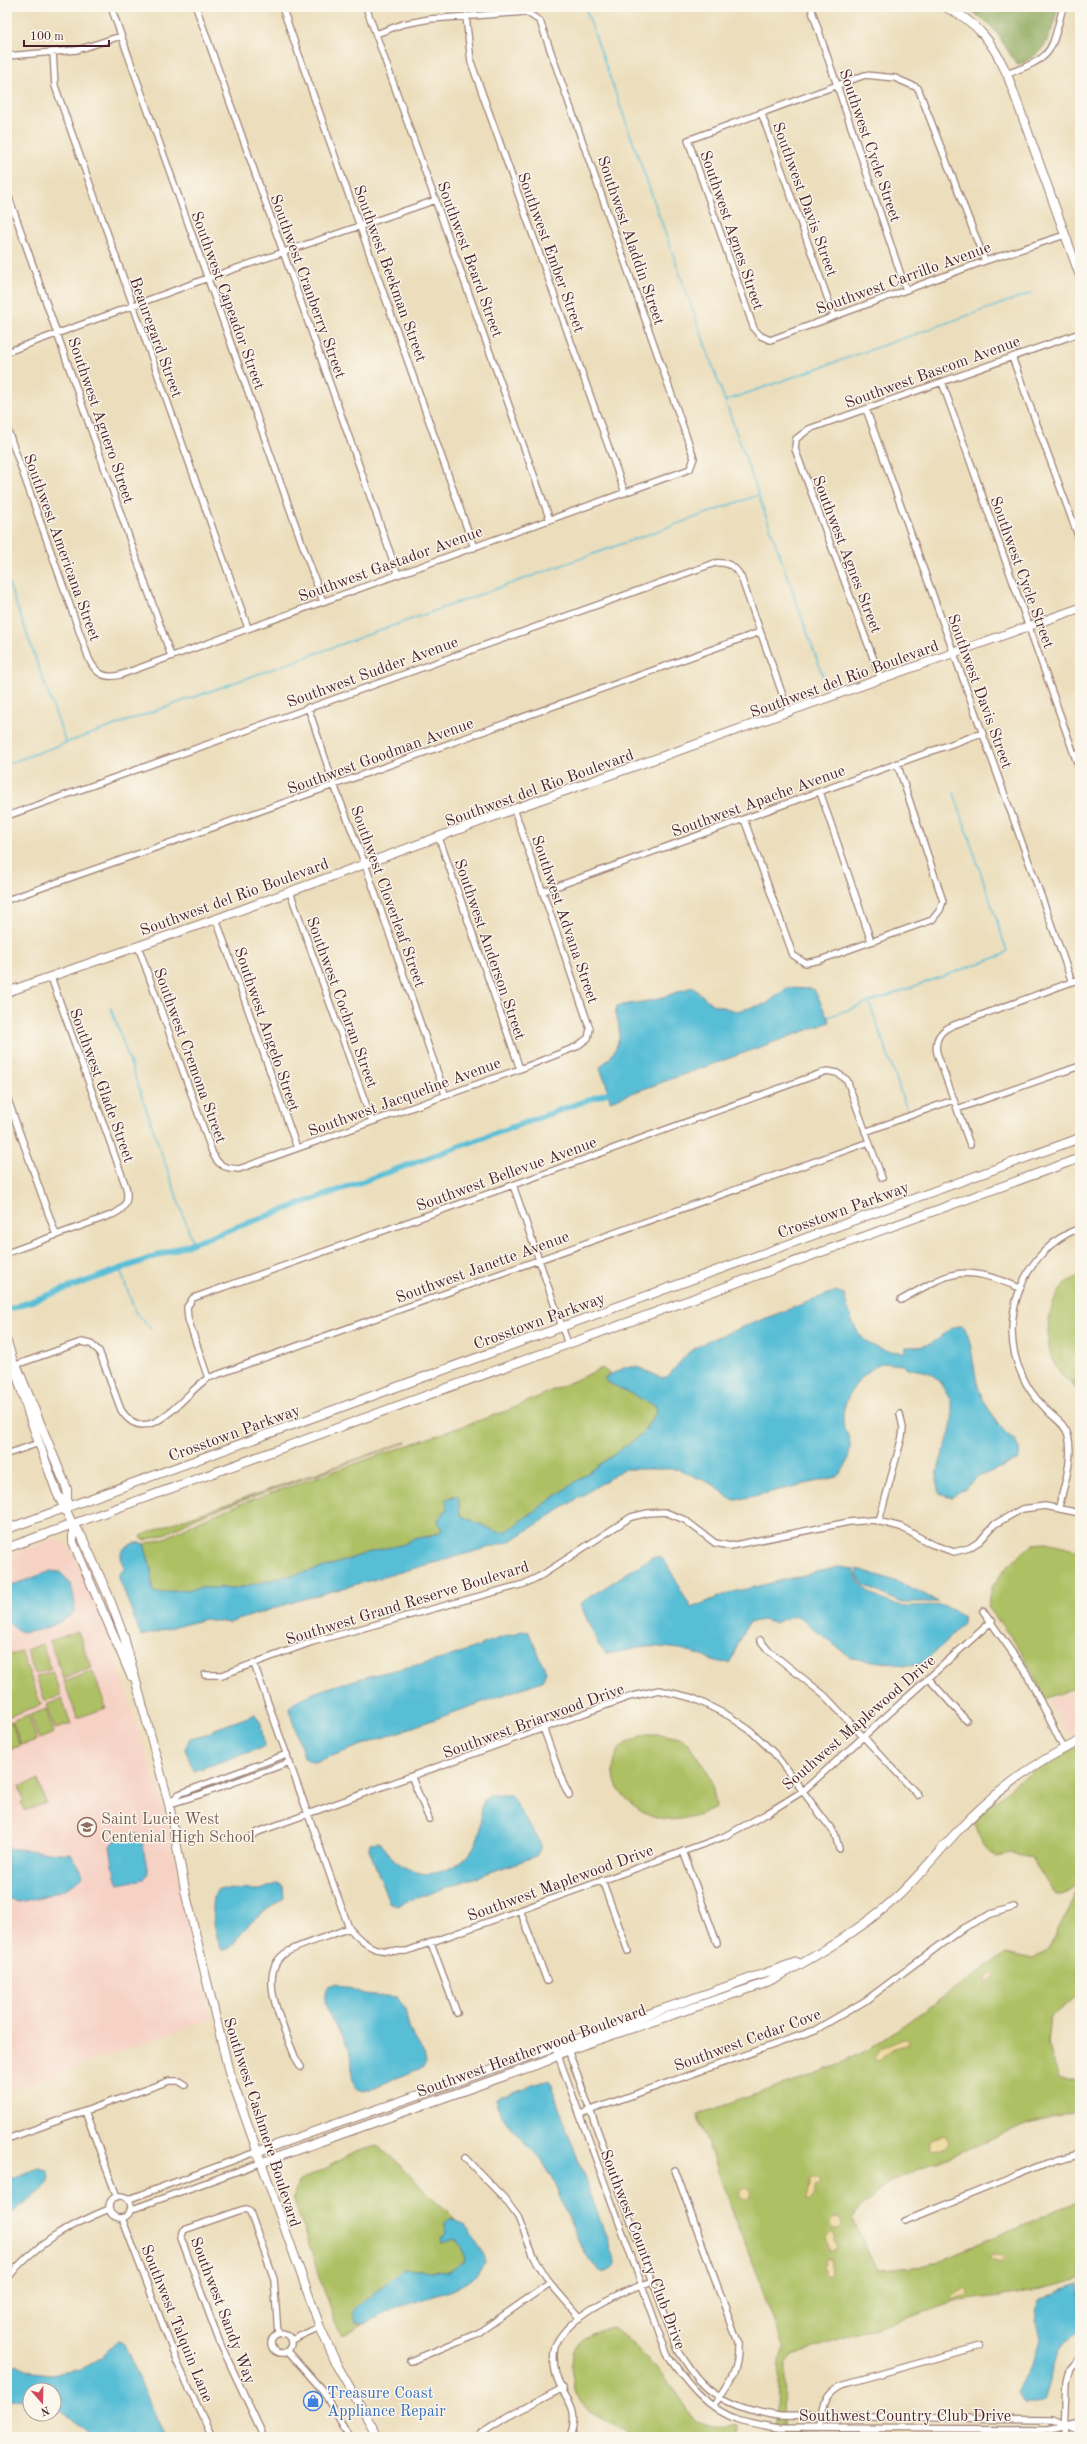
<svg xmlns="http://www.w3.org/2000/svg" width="1087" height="2444" font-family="'Old Standard TT',serif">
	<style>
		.built { fill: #f6d2c5 }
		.green { fill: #adc063; stroke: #7c7047 }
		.forest { fill: #8aa659; stroke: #6a6242 }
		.sand { fill: #eeda9e; stroke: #9c7c64 }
		.water { fill: #58bed6; stroke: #516e80 }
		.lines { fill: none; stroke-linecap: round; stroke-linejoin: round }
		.stream { stroke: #58bed6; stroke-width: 1.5 }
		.canal { stroke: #58bed6; stroke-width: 6 }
		.street-casing { stroke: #9b7e74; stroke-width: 8 }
		.secondary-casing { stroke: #9b7e74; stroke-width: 10 }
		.street { stroke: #fff; stroke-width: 5.5 }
		.secondary { stroke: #fff; stroke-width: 8 }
		.labels { text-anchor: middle; stroke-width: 3; stroke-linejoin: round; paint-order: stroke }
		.street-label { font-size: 16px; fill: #4a1f2b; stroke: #fbf7ec }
		.education-label { font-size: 16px; fill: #785e54; stroke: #fbf7ec; text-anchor: start }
		.shop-label { font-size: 16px; fill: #366cbe; stroke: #fbf7ec; text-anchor: start }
	</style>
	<rect width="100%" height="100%" fill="#fbf7ec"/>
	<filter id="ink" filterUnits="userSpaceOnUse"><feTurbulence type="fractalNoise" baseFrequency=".025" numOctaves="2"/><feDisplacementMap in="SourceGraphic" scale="8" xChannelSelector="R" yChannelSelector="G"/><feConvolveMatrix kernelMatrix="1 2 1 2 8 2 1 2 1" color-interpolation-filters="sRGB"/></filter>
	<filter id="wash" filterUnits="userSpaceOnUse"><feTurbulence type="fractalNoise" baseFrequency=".012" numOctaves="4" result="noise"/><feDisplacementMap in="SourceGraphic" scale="16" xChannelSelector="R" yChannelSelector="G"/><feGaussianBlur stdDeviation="0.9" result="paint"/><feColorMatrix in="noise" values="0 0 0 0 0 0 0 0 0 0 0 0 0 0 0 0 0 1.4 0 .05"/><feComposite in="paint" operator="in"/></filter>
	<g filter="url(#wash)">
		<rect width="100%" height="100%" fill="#ecdebc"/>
		<!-- built -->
		<path class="built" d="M53,1540L62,1541L69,1547L106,1627L163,1805L194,1954L211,2019L7,2092V1556Z
			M1080,1689V1732L1069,1736L1066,1734L1050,1700Z"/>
		<!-- green -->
		<path class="green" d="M1080,1275V1377L1071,1384C1066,1379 1059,1372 1055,1365C1043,1345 1047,1306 1062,1287C1066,1282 1075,1278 1080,1275Z
			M602,1368L610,1374L604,1378L656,1406L657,1412L641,1435L507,1531L497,1532L460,1515L458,1496H452L447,1509L438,1520L442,1531L427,1537L414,1538L406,1544L373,1551L326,1567L238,1588H201L155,1594L152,1591L151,1568L144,1544L165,1538L200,1520L251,1500L509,1410Z
			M406,1442L199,1516L163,1535L145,1540L142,1539L141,1536L167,1525Z
			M1046,1543L1080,1551V1686L1045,1699L1022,1652L988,1607L992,1587L1006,1567L1034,1544Z
			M78,1631L91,1668L63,1678L50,1641Z
			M42,1644L51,1668L35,1674L26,1650Z
			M21,1651L41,1705L7,1717V1656Z
			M52,1671L61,1696L45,1701L36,1677Z
			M93,1671L106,1708L77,1718L64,1681Z
			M62,1699L71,1724L55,1729L46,1705Z
			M46,1709L54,1733L39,1739L30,1715Z
			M28,1715L37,1740L21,1745L12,1721Z
			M11,1721L20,1746L7,1750V1723Z
			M645,1734H660L680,1738L689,1744L711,1778L716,1807C701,1814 686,1820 669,1820C637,1819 599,1784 619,1750C624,1743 637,1738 645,1734Z
			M1080,1745V1881C1075,1890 1067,1896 1056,1895L1031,1858L1011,1854L997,1857C983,1847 979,1836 974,1820C1005,1790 1041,1762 1080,1745Z
			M38,1780L46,1803L24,1811L21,1802L24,1801L19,1786Z
			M1080,1887V1994L1050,2017L1047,2043L1058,2080H1080V2111L1028,2124L889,2182L862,2206L853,2219L877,2270L927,2266L1080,2200V2280L1033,2292L959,2301L792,2355L785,2365L784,2432L1024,2437H756L776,2433L779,2360L783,2346L697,2115L836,2066L872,2047L1006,1953L1033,1959L1047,1951Z
			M377,2146L390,2155L454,2219H449L445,2223L446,2233L442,2242L456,2238L462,2246L465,2261L449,2272L404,2269L356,2307L355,2322L362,2324L343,2336L335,2322L293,2198L298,2182L358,2151Z
			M613,2328C636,2344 667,2379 682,2402C686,2407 687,2413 692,2417C705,2429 722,2429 738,2425V2437H629C616,2423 598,2420 585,2407C578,2401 575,2389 574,2379C567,2346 580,2332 613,2328Z"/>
		<!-- forest -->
		<path class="forest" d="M967,7H1058C1050,37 1048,53 1017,65L994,29Z
			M1080,1377V1392L1071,1384Z"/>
		<!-- sand -->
		<path class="sand" d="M991,1974L994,1975V1978L985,1983V1977Z
			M903,2039H908L909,2044L891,2049L879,2060H875L874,2058L880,2049Z
			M944,2135L948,2142L945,2147L933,2151L929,2149L932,2140Z
			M811,2178H819L821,2184L815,2186V2194L810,2200L807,2199Z
			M740.5 2193a5.5 5.5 0 1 1 11 0a5.5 5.5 0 1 1-11 0Z
			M831 2223a6 6 0 1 1 12 0a6 6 0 1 1-12 0Z
			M831,2232L835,2234V2242L838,2248L831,2252L827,2236Z
			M992,2254L1003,2255L1006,2258L998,2262L988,2257Z
			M826,2259H830L832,2273L830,2276L825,2274L823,2267Z
			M964,2289H968V2295L954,2300L952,2297Z"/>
		<!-- water -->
		<path class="water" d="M692,987L712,1004L736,1011L766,1004L787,988L814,989L830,1022L610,1101L606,1083L600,1069C601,1064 605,1063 608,1060C619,1048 623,1029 615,1014L617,1006L654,1000Z
			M836,1291L844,1294C853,1331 862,1352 905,1352L906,1347C916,1347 925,1347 934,1342C946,1335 948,1325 963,1326C974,1340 972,1378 983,1399C990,1411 996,1422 1005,1432C1008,1436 1014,1438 1016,1442C1020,1448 1020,1454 1018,1460L976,1478L967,1488L952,1497L939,1493C928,1463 966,1428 947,1393C936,1371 928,1372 906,1368L904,1365L881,1363C860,1374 838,1401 844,1427C845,1431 848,1434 849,1438C853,1450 846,1471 836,1477L736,1500L730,1499L714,1485L678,1469H624L509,1542L300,1600L229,1623L205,1619L141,1636L119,1578V1574L124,1570C123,1565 121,1559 121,1554C121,1546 139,1540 144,1544L151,1568L152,1591L156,1593L201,1588H238L326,1567L373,1551L405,1544L414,1538L429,1537L442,1531L438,1520L447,1509L446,1499L458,1495L460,1515L497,1532L507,1531L641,1435L657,1412L656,1406L607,1382L604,1378L626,1367H637L662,1378L667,1377L689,1352L707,1341Z
			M652,1557H659L665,1561L691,1608L729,1593L838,1567L854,1569C855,1588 882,1602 899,1605C923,1609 940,1598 962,1616L963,1623C949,1637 931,1663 911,1666L851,1658L796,1615L774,1623L763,1620L748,1623L730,1662C720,1666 694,1651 680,1649C670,1648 656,1646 646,1647C632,1648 620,1654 606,1653L599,1646L581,1606L582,1602Z
			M857,1569C886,1577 912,1586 938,1602H899L863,1585L857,1576Z
			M51,1571L59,1572C71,1579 77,1599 74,1612C67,1621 34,1634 23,1632C17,1631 12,1625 7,1622V1587Z
			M522,1631L529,1632L546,1671L542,1681L315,1762H311L304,1757L289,1710C290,1690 420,1665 442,1659C469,1650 495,1639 522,1631Z
			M256,1714L261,1724L264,1747L194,1771L185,1749L190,1738L210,1733L215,1729Z
			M491,1795H510L540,1841V1849L536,1856L397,1905L389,1902L369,1849L370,1843L379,1842C389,1856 402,1869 420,1873C442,1877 470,1861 477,1840C482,1829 479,1816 483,1804L484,1800Z
			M136,1834L141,1836L148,1873L144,1879L119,1884L115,1877L110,1846L117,1839Z
			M7,1848L71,1854L83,1875C73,1891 42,1896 25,1901L19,1902L7,1899Z
			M277,1884L283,1886L284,1898C267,1910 256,1916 242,1932C235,1939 233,1951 222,1950C215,1937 208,1901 218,1889L259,1890Z
			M337,1983L364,1994L397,1997L405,2009L409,2028L424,2054L426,2061L424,2067L365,2091L356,2088C348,2074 355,2060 349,2049C341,2031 316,2006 328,1986Z
			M549,2080L616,2264L614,2268L603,2273C578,2259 561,2190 544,2164C533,2148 494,2117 496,2098L500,2096Z
			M39,2168L47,2170C49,2173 51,2177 49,2182C47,2187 14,2211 7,2217V2180Z
			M449,2219C465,2218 484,2249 486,2263L468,2282L453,2290L399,2306L366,2323L355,2322L353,2312L356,2307L404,2269L449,2272L465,2261L462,2246L456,2238L442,2242L441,2238L446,2233L445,2223Z
			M1080,2285V2331L1064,2342L1059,2349L1043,2401L1035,2404H1023L1017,2393L1036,2354L1040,2339L1036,2322L1039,2301L1059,2291Z
			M118,2340L124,2344L165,2437H96L67,2415L54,2408V2390H30V2400L7,2399V2371L17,2365L34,2372L50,2374L79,2370L101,2358Z"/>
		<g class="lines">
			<!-- stream -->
			<path class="stream" d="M585,7L826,685
				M725,401L1032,293
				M7,579L66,743
				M7,764L758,495
				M869,1002L906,1107
				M111,1008L193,1243
				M828,1017L1003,955L1007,951L954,793
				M120,1269L135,1312L151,1329"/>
			<!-- canal -->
			<path class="canal" d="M7,1310L607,1093"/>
		</g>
	</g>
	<g filter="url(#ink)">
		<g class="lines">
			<defs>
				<path id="street" d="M111,7L323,602
					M196,7L398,575
					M282,7L474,548
					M366,7L550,520
					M812,7V11L906,290
					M466,16L471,62L625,493
					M53,52L55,86L248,628
					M7,56L77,50L121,36
					M1007,74C1055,56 1050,54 1063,7
					M761,112L834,316
					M7,192L171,656
					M985,261L918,88L895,78L865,75L688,140L754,329L761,336L770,340L985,261L1065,235
					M7,352L208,278L436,200
					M1012,357L1080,541
					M942,382L1080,771
					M866,409L1072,982
					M7,428L89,659C96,674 105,679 120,675L690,469L694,458L540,21L526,12L430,19L403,24L376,34
					M881,679L795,449L796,439L809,429L1080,333
					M308,707L334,785L365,864L445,1094
					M820,792L871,941
					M7,816L715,563C728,562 735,566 741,577L789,713
					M744,819L793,955L805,963L820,960L932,920L940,910L943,901L897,763
					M439,838L520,1069
					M544,891L982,733
					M290,892L372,1121
					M7,900L334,785L760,632
					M216,919L297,1148
					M138,946L212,1152C218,1166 224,1168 239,1169L520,1069L576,1047L588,1038L590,1029L514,809
					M7,1097L56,1235
					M957,1109L1080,1066
					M865,1132L953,1100
					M970,1145L937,1053C934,1038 941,1030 954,1025L1080,979
					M513,1185L568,1344
					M7,1253L114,1214C126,1208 129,1200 126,1187L51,977
					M901,1300C954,1270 962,1264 1020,1288
					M7,1368L81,1342L91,1344L99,1351L121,1410C148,1452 184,1393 208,1378L869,1142
					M208,1378L188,1319L187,1307L193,1298L513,1185L827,1071L837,1073L847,1080L882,1178
					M7,1454L39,1443
					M1059,1507C1064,1485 1074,1458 1068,1435C1065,1423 1052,1417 1045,1408C1036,1399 1027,1387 1022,1375C996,1321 1023,1249 1080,1228
					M879,1521L902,1437L903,1428L900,1414
					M983,1611L1026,1672L1064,1749
					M760,1640L768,1650L825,1696L918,1795
					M254,1664L349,1928C369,1951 378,1952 407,1951L723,1837L766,1814L803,1791L992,1621
					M205,1675H222L312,1642L524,1584L542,1575L631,1517L648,1513L665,1512L685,1520L715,1543L730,1546L849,1522L873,1520L901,1527L931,1544L954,1552L969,1548L980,1541L995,1524L1022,1509L1045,1506L1080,1513
					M928,1678L966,1720
					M544,1730L563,1783L569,1795
					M412,1778L429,1819
					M169,1804L179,1794L287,1754
					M170,1804L202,1794L290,1762
					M247,1839L258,1832L629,1697L659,1690L693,1698L729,1716L751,1731L774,1753L835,1834L839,1849
					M683,1851L717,1943
					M602,1880L628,1951
					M520,1910L547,1981
					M431,1943L457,2013
					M555,2047L667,2354C685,2380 708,2411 740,2420C753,2424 766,2426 780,2428L1048,2429L1080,2422
					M567,2047L678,2350C685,2361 692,2373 701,2382C720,2403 752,2412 779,2416L1053,2419L1080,2432
					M301,2067L295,2057C285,2029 252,1970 289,1951C308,1942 330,1936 349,1928
					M85,2111L117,2197
					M580,2114L815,2030L865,2001L963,1928L991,1914L1014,1907
					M7,2139L169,2081H179L185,2085
					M465,2158L504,2198L518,2217L534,2257L550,2283L580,2318
					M675,2170L738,2342C739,2372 730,2382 714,2405
					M109 2207a11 11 0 1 1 22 0a11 11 0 1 1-22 0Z
					M126,2198H132L256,2152
					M130,2210L260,2163
					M122,2218L177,2362L212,2437
					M905,2221L1055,2160L1080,2154
					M7,2279C33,2245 70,2225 109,2209
					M271 2343a10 10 0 1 1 20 0a10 10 0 1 1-20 0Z
					M291,2340L320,2327
					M288,2351L323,2391L349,2437
					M411,2361L478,2333L550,2283
					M820,2427C825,2407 821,2396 841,2385L980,2346
					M264,2437L220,2343L181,2238L184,2230L241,2210L247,2209L250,2212L274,2279L278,2334
					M476,2437L507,2417L563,2388
					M570,2437C581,2403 564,2402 556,2375C554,2366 552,2350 557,2342C574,2312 622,2291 653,2281
					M1064,2437L1066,2384L1070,2368L1080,2357"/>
				<path id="secondary" d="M945,7C977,21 993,43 1007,74L1080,276
					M7,992L216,919L514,809L1080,608
					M7,1342L30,1418L57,1493L73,1525L82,1537L109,1597L124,1637L169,1804L186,1895L229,2072L320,2327L337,2365L378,2437
					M18,1369L67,1489V1507
					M73,1525V1542L131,1676
					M7,1529L1080,1138
					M7,1548L1080,1158
					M256,2152L797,1962
					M260,2163L547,2061L568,2050L763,1984C806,1963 861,1930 897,1897C918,1877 935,1856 954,1835C988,1797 1034,1762 1080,1741"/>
			</defs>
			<!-- street casing -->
			<use href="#street" class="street-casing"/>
			<!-- secondary casing -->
			<use href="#secondary" class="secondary-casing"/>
			<!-- street -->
			<use href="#street" class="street"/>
			<!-- secondary -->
			<use href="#secondary" class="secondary"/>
		</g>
	</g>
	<!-- icons -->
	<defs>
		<symbol id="school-ring" viewBox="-11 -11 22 22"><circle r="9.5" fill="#fbf7ec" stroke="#8d6e63" stroke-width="1.5"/><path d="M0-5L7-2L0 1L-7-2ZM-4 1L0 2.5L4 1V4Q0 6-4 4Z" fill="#8d6e63"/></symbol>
		<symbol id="shop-ring" viewBox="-11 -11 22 22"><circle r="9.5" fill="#fbf7ec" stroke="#3f7fe0" stroke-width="1.5"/><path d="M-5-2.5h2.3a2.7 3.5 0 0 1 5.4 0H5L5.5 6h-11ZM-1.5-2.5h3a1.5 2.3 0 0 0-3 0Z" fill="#3f7fe0"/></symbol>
	</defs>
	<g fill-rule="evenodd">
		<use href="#school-ring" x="76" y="1816" width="22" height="22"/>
		<use href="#shop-ring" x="302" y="2390" width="22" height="22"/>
	</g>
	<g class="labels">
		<!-- street labels -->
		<g class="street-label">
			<text transform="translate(871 145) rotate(71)" y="6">Southwest Cycle Street</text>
			<text transform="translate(806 199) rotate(70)" y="6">Southwest Davis Street</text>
			<text transform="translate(733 230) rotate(71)" y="6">Southwest Agnes Street</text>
			<text transform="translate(632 240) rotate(71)" y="6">Southwest Aladdin Street</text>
			<text transform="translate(552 252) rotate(70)" y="6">Southwest Ember Street</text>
			<text transform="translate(471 259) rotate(70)" y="6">Southwest Beard Street</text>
			<text transform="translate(391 273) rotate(70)" y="6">Southwest Beekman Street</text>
			<text transform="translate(903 277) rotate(-20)" y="6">Southwest Carrillo Avenue</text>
			<text transform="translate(309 286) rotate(70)" y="6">Southwest Cranberry Street</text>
			<text transform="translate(229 300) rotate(70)" y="6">Southwest Capeador Street</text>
			<text transform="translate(157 337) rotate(70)" y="6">Beauregard Street</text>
			<text transform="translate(932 371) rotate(-20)" y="6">Southwest Bascom Avenue</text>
			<text transform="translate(102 420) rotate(71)" y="6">Southwest Aguero Street</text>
			<text transform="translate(63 547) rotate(70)" y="6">Southwest Americana Street</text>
			<text transform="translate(848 554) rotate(69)" y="6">Southwest Agnes Street</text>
			<text transform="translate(390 563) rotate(-20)" y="6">Southwest Gastador Avenue</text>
			<text transform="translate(1023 572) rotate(70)" y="6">Southwest Cycle Street</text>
			<text transform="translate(372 671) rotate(-20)" y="6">Southwest Sudder Avenue</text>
			<text transform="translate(844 678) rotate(-20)" y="6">Southwest del Rio Boulevard</text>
			<text transform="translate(981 691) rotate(70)" y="6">Southwest Davis Street</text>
			<text transform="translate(380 755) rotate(-20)" y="6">Southwest Goodman Avenue</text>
			<text transform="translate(539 787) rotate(-20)" y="6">Southwest del Rio Boulevard</text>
			<text transform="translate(758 800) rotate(-20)" y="6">Southwest Apache Avenue</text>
			<text transform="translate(234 896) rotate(-20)" y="6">Southwest del Rio Boulevard</text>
			<text transform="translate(389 896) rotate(70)" y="6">Southwest Cloverleaf Street</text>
			<text transform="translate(566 919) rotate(71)" y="6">Southwest Advana Street</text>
			<text transform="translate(491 949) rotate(71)" y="6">Southwest Anderson Street</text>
			<text transform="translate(343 1002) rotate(70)" y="6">Southwest Cochran Street</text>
			<text transform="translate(268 1029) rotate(71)" y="6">Southwest Angelo Street</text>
			<text transform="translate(191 1055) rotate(70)" y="6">Southwest Cremona Street</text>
			<text transform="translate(103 1085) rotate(70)" y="6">Southwest Glade Street</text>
			<text transform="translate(404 1096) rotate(-20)" y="6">Southwest Jacqueline Avenue</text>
			<text transform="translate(506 1173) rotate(-20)" y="6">Southwest Bellevue Avenue</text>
			<text transform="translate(843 1209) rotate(-20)" y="6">Crosstown Parkway</text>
			<text transform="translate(482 1266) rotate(-20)" y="6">Southwest Janette Avenue</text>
			<text transform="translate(539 1320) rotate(-20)" y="6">Crosstown Parkway</text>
			<text transform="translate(234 1432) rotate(-20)" y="6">Crosstown Parkway</text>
			<text transform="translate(407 1602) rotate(-17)" y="6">Southwest Grand Reserve Boulevard</text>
			<text transform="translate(533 1720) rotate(-20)" y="6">Southwest Briarwood Drive</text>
			<text transform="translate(858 1722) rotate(-41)" y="6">Southwest Maplewood Drive</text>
			<text transform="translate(560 1882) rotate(-20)" y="6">Southwest Maplewood Drive</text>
			<text transform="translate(747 2039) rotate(-20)" y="6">Southwest Cedar Cove</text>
			<text transform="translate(531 2050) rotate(-20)" y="6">Southwest Heatherwood Boulevard</text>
			<text transform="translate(263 2122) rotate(72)" y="6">Southwest Cashmere Boulevard</text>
			<text transform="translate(644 2249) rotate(69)" y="6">Southwest Country Club Drive</text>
			<text transform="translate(224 2310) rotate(69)" y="6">Southwest Sandy Way</text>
			<text transform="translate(178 2323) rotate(68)" y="6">Southwest Talquin Lane</text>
			<text x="905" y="2421">Southwest Country Club Drive</text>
		</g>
		<!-- education labels -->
		<g class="education-label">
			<text x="101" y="1824">Saint Lucie West<tspan x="101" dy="18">Centenial High School</tspan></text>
		</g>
		<!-- shop labels -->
		<g class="shop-label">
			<text x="327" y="2398">Treasure Coast<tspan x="327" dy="18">Appliance Repair</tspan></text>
		</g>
	</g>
	<!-- margin -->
	<rect width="1087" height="2444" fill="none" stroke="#fbf7ec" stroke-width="24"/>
	<!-- north arrow -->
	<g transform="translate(42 2402) rotate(160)"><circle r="19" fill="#fbf7ec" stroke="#b4a19f"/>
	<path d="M0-3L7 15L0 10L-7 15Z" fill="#d1495b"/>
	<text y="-6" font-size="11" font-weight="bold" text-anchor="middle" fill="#4a1f2b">N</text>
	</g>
	<!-- scale -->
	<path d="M24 40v6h85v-6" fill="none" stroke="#4a1f2b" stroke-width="2"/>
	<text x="30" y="40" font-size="12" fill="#4a1f2b" stroke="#fbf7ec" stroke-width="3" paint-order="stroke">100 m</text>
</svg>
